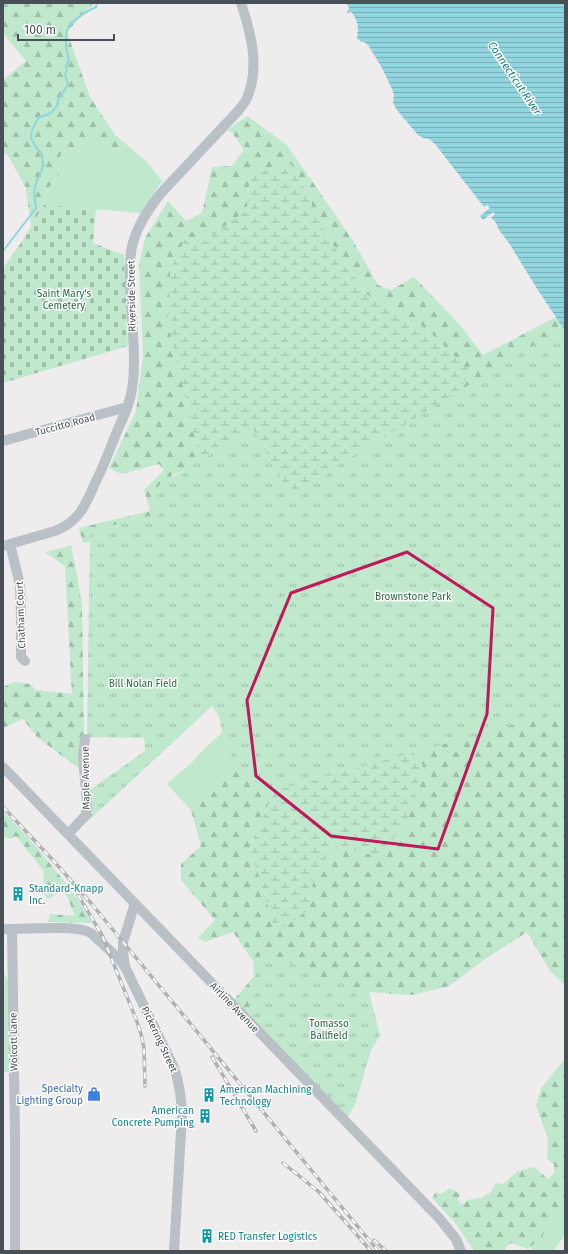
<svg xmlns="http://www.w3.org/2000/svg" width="568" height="1254" font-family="'Fira Sans',sans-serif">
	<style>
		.grass { fill: #bfe8cc }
		.forest { fill: url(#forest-firs) }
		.wetland { fill: url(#wetland-marsh) }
		.cemetery { fill: url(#cemetery-stones) }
		.park { fill: url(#park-tufts) }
		.water { fill: url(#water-rules) }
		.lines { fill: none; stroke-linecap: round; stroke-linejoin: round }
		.stream { stroke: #91d5df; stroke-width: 2 }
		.minor { stroke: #b9c1c7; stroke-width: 10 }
		.rail-casing { stroke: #afb2b6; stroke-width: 3.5 }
		.rail { stroke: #fff; stroke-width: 2; stroke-dasharray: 6; stroke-linecap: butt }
		.marked { fill: none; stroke: #c2185b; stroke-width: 3; stroke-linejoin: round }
		.labels { text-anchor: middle; stroke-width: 3; stroke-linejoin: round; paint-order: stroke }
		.park-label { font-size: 10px; fill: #216e42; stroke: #fff }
		.street-label { font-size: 10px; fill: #475057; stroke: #fff }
		.culture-label { font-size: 10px; fill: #0d838f; stroke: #fff; text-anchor: start }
		.shop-label { font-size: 10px; fill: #366cbe; stroke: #fff; text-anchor: end }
		.water-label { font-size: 11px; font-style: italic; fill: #1c7d8c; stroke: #fff }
	</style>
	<defs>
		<pattern id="forest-firs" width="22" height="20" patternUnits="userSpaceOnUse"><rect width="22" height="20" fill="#bfe8cc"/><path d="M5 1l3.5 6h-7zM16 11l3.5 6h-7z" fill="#9dbea8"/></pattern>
		<pattern id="wetland-marsh" width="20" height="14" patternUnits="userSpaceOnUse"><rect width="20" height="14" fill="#bfe8cc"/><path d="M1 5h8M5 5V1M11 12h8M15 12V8" fill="none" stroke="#9dbea8"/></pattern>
		<pattern id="cemetery-stones" width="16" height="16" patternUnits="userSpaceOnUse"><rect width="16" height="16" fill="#bfe8cc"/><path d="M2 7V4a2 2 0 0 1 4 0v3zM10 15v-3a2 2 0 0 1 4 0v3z" fill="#9dbea8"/></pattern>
		<pattern id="park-tufts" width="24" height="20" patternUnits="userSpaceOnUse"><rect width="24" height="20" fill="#bfe8cc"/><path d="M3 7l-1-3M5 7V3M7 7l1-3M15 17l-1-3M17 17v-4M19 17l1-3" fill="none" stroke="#9dbea8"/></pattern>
		<pattern id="water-rules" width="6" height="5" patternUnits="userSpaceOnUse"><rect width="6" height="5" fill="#91d5df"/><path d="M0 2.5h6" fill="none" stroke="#78afb8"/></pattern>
	</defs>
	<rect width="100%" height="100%" fill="#eeecec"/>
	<!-- grass -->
	<path class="grass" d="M88,140L115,150L127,145L149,164L162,181L141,213L44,205L46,192L59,174L61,152L77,146Z
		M224,731L236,771L215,777L191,810L167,784C176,775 187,768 195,759C203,749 214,740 224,731Z
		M3,973H4L8,982L9,1072H3Z
		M565,1212V1234L554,1251H533L531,1246L537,1241L549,1223L556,1219L560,1214Z"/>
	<!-- forest -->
	<path class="forest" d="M3,3H94L67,32L90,97L115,135L127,145L115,150L88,140L77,146L61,152L59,174L46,192L44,205L31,226L26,188L7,154L3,155V80L26,61L3,33Z
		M247,116L287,145L352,239L378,285L391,290L414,277L459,324L483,355L556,317L565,331V985L550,971L527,932L488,957L449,986L412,995L369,992L322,978L269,1036L233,1000L241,992L254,976L253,961L233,932L205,942L198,938L215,920L181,880V864L201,846L191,810L215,777L236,771L274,791L250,847L309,910L314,873L336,845L377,856L382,718L455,397L426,328L366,294L327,236L250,174L247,210L201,243L168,323L201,462L171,476L176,506L136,531L83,543L79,528L150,511L144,490L164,470L159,464L121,474L109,468L136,411L143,355L139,264L145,238L168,201L186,221L202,213L212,167L232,166L244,150L231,131H226Z
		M71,546L76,569L82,605L84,734L80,769L38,738L23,719L3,728V687L15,682L30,684L36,690L72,694L65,566L45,552Z
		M3,811C36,846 68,881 92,923L48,922L50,914L75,916L66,894L60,892L48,899L43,893L44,885L43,870L16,836L10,839L3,836Z
		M565,1059V1212L560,1214C556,1220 554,1219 549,1223C545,1227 543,1234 542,1239L537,1241L528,1249L511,1243L506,1247L505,1251H474L456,1224L432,1198L436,1192L441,1194L450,1188L460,1194L458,1200L462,1205L467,1200L481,1198L491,1192L496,1183L503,1184L518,1171L534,1167L548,1179L554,1173V1164L547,1159L548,1139L536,1106L541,1088Z"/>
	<!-- wetland -->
	<path class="wetland" d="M292,164L327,236L366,294L426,328L470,371L455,397L382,718L423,765L405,826L377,856L336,846L314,873L309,910L276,933L250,847L274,792L236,771L201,462L168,323L170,272L184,240L201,243L247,210L250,174Z"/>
	<!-- cemetery -->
	<path class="cemetery" d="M44,205L96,209L93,243L124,255L128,346L3,383V268L21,243Z"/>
	<!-- park -->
	<path class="park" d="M563,327L565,331V727L557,713L274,791L236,771L221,727L219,716L212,706L87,822V792L145,751L144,738L87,737L90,531L154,515L159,485L253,429L290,494L389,434Z
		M260,949L322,977L369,992L380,1036L371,1050L356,1102L348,1117L248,1015Z"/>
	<!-- water -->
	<path class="water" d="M346,3H565V331L536,287L509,243L499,230L495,221L491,218L495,214L493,212L483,220L480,216L490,208L487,205L484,207L435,144L429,139L423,138L418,135L396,109L393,102L394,95L392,89L382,68L368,45L364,42H361L357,38C359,28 358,19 351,12L347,13L349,8Z"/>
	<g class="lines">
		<!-- stream -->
		<path class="stream" d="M3,251L36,208L34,193L35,185L43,167L42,154C28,139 28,135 39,117C48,116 58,110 58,100L62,94L68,84L65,75L67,70L66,66L69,60C60,29 69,20 96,7L97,3"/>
		<!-- minor -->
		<path class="minor" d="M3,441L127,407
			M10,544L20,585L21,616V657L25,661
			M3,546L55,531C81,521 86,503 97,479C105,463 111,446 118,429C124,416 130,403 132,389C137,358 131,319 130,286C130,273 129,260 132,247C136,227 149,208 162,192L238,111C241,107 245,103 247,98C260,67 251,33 241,3
			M3,767L439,1218L456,1239L461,1251
			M68,834L86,815L87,805L83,755L85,739
			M3,929C23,930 75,924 91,933L118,958L125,967L174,1068C180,1084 181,1098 182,1115L174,1251
			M12,929L15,1138V1251
			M125,967L123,952V942L135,903"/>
		<defs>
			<path id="rail" d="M3,807L51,858L90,902L378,1251
				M78,895L102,935L136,1019L141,1034L144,1048L145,1086
				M212,1057L256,1131
				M283,1163L319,1192L371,1251
				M374,1240L386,1251"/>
		</defs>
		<!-- rail casing -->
		<use href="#rail" class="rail-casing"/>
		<!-- rail -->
		<use href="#rail" class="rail"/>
	</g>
	<!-- marked area -->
	<path class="marked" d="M407,552L493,608L487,714L438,849L331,836L256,776L247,700L291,593Z"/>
	<!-- icons -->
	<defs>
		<symbol id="building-bare" viewBox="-9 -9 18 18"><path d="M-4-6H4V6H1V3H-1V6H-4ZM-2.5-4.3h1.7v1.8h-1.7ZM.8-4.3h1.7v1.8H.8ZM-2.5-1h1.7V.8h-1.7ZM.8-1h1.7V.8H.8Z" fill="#0f9aa8" stroke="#fff" stroke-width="2.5" paint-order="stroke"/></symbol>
		<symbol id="shop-bare" viewBox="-9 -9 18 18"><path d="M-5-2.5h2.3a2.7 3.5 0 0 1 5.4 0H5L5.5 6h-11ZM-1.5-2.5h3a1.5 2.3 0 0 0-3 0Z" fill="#3f7fe0" stroke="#fff" stroke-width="2.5" paint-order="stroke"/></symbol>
	</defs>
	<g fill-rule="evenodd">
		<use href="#building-bare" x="8" y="884" width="20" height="20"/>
		<use href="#shop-bare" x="84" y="1084" width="20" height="20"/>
		<use href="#building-bare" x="199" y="1085" width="20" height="20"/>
		<use href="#building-bare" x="195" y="1106" width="20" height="20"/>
		<use href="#building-bare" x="197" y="1226" width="20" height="20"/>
	</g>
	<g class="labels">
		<!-- park labels -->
		<g class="park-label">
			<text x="64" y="297">Saint Mary's<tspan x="64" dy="12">Cemetery</tspan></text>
			<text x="413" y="600">Brownstone Park</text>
			<text x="143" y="687">Bill Nolan Field</text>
			<text x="329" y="1027">Tomasso<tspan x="329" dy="12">Ballfield</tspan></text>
		</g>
		<!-- street labels -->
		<g class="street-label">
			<text transform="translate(131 296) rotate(-91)" y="4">Riverside Street</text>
			<text transform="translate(65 424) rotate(-15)" y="4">Tuccitto Road</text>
			<text transform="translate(20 615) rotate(-92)" y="4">Chatham Court</text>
			<text transform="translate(85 778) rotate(-91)" y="4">Maple Avenue</text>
			<text transform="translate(235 1007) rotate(46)" y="4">Airline Avenue</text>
			<text transform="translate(160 1039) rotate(65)" y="4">Pickering Street</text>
			<text transform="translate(13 1042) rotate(-91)" y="4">Wolcott Lane</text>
		</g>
		<!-- culture labels -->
		<g class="culture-label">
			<text x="29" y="892">Standard-Knapp<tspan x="29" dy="12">Inc.</tspan></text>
			<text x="220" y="1093">American Machining<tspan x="220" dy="12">Technology</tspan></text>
			<text x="194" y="1114" text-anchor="end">American<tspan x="194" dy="12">Concrete Pumping</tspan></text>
			<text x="218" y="1240">RED Transfer Logistics</text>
		</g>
		<!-- shop labels -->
		<g class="shop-label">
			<text x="83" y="1092">Specialty<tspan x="83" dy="12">Lighting Group</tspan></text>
		</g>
		<!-- water labels -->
		<g class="water-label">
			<text transform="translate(515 78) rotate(56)" y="4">Connecticut River</text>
		</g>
	</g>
	<!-- border -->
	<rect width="568" height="1254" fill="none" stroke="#475057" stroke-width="8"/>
	<!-- scale -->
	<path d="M18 34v6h96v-6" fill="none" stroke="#475057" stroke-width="2"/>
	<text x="24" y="34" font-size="12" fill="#475057" stroke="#ffffff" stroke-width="3" paint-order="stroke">100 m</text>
</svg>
